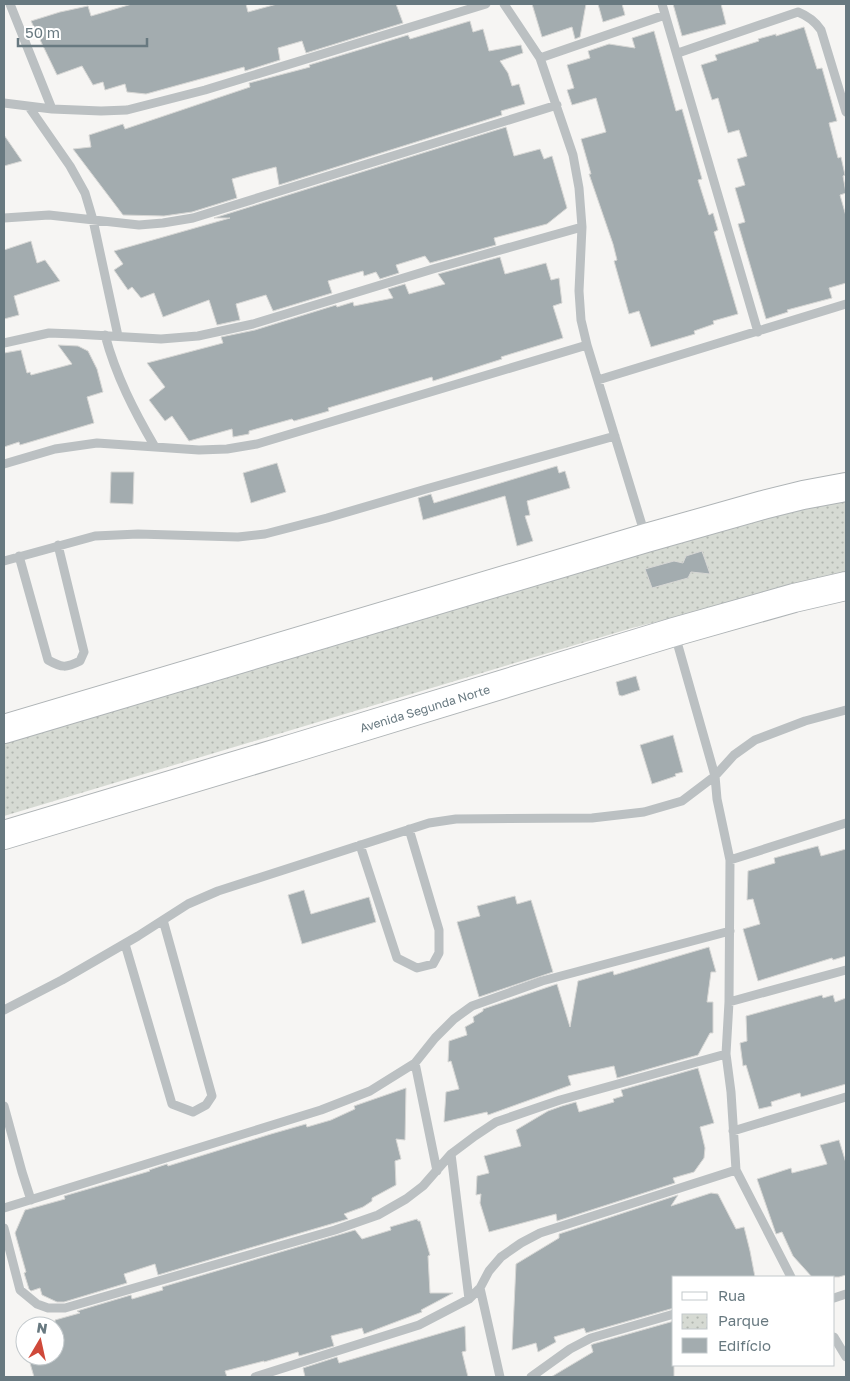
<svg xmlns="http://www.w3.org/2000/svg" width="850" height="1381" font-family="'Golos Text',sans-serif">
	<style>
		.park { fill: url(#park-dots) }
		.building { fill: #a3acaf; stroke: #d7d7d5 }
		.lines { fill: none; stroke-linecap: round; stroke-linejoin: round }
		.major-casing { stroke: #afb4b6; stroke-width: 30 }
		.minor { stroke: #bbc0c2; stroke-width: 9 }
		.major { stroke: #fff; stroke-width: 28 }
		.labels { text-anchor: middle; stroke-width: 5; stroke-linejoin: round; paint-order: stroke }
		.street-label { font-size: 12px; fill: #687980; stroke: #fff }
	</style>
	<defs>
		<pattern id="park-dots" width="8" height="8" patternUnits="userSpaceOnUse" patternTransform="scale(1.25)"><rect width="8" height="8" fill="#d6dad3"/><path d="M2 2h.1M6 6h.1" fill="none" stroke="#b1b6b0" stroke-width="1.8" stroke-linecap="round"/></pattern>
	</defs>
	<rect width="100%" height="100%" fill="#f6f5f3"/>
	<!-- park -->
	<path class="park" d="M846,500V574L632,628L4,816V739L788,507Z"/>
	<!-- building -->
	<path class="building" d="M132,4H246L248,12L277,4H396L403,23L306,53L302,41L278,48L280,60L245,71L244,67L146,94L127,92L125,84L105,90L103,82L93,85L82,66L57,75L31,21L60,12L88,6L91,16Z
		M532,4H586L580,37L575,39L572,27L542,37Z
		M598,4H622L625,15L603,22Z
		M673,4H721L726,24L682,36Z
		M470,21L473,32L483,29L489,51L521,45L523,53L500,61L508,73L512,86L519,84L525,104L501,111L502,115L279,185L276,167L253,173L232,179L237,198L192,212L164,216L123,215L73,149L91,147L89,135L123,124L125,129L250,87L249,83L310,67L309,65L408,35L410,39Z
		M804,27L817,69L822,68L837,121L829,123L838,158L841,157L845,175L843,176L846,193L840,195L846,216V283L829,288L832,298L787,310L788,312L766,319L738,224L745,222L735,188L745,185L737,159L747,156L739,130L728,133L718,98L712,100L701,65L717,60L715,55L759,41L758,39L776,34V36Z
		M654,31L676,111L682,109L702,179L698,180L709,215L713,213L718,230L714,232L738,314L713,321L714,324L694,331L695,334L651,347L639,311L629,314L614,261L617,260L613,244L589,174H591L581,139L606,132L596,98L572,105L567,90L574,88L567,65L590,58L588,51L609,44L635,48L632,38Z
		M506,127L514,156L540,149L544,159L552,156L567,208L547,224L494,238L496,245L430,263L425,256L396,265L399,273L380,279L376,272L364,276L363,271L328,281L332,293L273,311L266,295L236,304L240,320L217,325L209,300L163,317L154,293L141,298L132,287L128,290L114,270L123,264L114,251L230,218H214Z
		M4,135L22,161L4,166Z
		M31,241L37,263L45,260L60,281L14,296L19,315L4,319V250Z
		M500,257L505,274L546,263L551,280L559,278L562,303L553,306L563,338L501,357L502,359L433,381L432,377L328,408L329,411L294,421L292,419L249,431V434L233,437L232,429L189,441L172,416L165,421L149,400L165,387L147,363L223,343L221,337L255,330L336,305L337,307L353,302L354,306L393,298L388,289L405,284L409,294L445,284L438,274Z
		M58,345L78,346L88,351L97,369L103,392L87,397L94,423L20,445L19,442L4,447V353L21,350L27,373L30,372L31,375L72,364Z
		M277,463L286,492L251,503L243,473Z
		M557,466L559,473L565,471L570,488L527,501L530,515L525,516L533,541L517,546L505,496L423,520L418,498L431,494L434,503Z
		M111,472H134L133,504L110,503Z
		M702,551L710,574L691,572L688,578L652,588L645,569L674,561L683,563L686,556Z
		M636,676L640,690L622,696L619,695L616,682Z
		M673,735L683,772L675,774L676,776L652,784L640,745Z
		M818,846L821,856L846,849V956L833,960L832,958L758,981L743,929L760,924L753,899L747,900L748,871L775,863L774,858Z
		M304,890L311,914L369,897L376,922L302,944L288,895Z
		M515,896L517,904L531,900L553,972L479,997L457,922L480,916L477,906Z
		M709,947L716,972H711L707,1002H713V1033H710L698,1055L617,1078L614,1066L568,1076L571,1085L488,1115L487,1112L444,1122L446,1092L459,1089L451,1061L448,1062L449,1041L467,1035L465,1027L474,1022L473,1017L483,1011V1009L557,984L570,1027L578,981L613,971L614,975Z
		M822,995L823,998L833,995L835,1002L846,998V1084L801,1097L800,1093L771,1102L772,1106L759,1109L746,1065L743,1066L740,1043L747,1041L746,1016Z
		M698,1068L714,1123L700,1127L705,1148L704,1158L694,1172L673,1178L675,1183L557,1221L556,1214L489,1232L480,1203L481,1194L476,1195L477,1176L489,1173L484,1156L521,1146L516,1130L548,1111L562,1106L576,1102L579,1112L614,1102L613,1099L623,1096L621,1090Z
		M406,1088L405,1140L396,1139L401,1159L395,1161L396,1185L372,1198V1201L363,1207L344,1214L348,1219L158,1275L155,1264L124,1274L127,1283L64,1302H57L42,1295L40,1288L31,1291L29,1289L24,1273L26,1272L15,1233L25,1210L65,1199L64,1196L150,1171L149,1170L167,1164L168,1166L271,1134L306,1124L307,1127L331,1120L355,1109L354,1106Z
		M839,1140L846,1163V1275L839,1277H812L793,1256L782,1232L776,1234L757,1179L791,1168L792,1173L827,1164L820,1145Z
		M711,1193L718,1194L736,1229L744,1227L750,1251L755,1277H674V1308L586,1333L584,1328L554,1337L556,1342L538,1352L536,1343L512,1350L516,1264L559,1238V1234L678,1195L671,1206Z
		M417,1219L418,1221H420L430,1255L428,1256L430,1293H453L421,1310L422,1312L364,1334L362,1328L331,1336L334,1346L299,1356L298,1352L264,1362V1361L225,1371L227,1377H34L28,1356H55V1320L80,1313L77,1311L131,1295L132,1299L149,1294L163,1290L162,1287L355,1230L362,1239L391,1230L390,1227Z
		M674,1321V1377H551L593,1352L591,1345L593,1344Z
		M465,1326L466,1351L462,1352L468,1377H305L303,1368L337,1357L339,1363Z"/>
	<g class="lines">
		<defs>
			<path id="major" d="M4,729L646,538L763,505L803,495L846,487
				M4,835L294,748L674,632L794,598L846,586"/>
		</defs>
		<!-- major casing -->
		<use href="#major" class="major-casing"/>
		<!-- minor -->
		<path class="minor" d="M10,4L52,109
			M504,4L540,58L573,155L579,188L582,227L579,291L581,320L587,345L645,535
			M662,4L758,332
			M678,53L798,12C808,16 815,21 821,30L846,112
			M540,58L665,15
			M4,103L52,109L101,111L127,110L205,90L486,4
			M29,107L70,166L85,193L93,220L118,336
			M4,218L49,215L139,225L163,223L193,218L557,105
			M105,335C116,376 134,411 155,447
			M4,343L49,333L75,334L161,339L198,336L253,324L433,269L582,227
			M598,380L846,304
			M4,464L55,449L97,443L199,450L227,449L257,444L587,345
			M19,556L48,660C62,668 66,668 80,661L84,652L58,545
			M4,561L95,536L138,534L238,537L265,534L327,518L426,489L615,436
			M675,635L715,776L717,799L730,860L729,1002L726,1054L731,1092L736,1170L791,1277
			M360,845L397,958L417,968L433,964L439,953V930L409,829
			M730,860L846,823
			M125,944L172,1104L193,1112L206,1105L212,1096L163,920
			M729,1002L846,970
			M4,1010L62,980L138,936L188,904L218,891L429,823L456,819L592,818L644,812L682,801L715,776L734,755L755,740L805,721L846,710
			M415,1063L437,1171
			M4,1106L22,1172L31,1200
			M733,1131L846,1097
			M451,1154L469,1299
			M4,1208L321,1110L370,1091L415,1063L435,1038L454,1019L472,1006L542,981L730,931
			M4,1228L20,1290L37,1304L48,1308H65L335,1230L378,1215L406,1199L423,1186L451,1154L475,1136L496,1122L560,1100L726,1054
			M480,1288L500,1377
			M834,1298L846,1294
			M834,1337L846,1357
			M255,1377L419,1325L469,1299L480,1288L489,1271L501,1257L521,1243L540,1233L736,1170
			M531,1377L570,1349L591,1338L674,1314"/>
		<!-- major -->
		<use href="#major" class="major"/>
	</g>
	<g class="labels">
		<!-- street labels -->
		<g class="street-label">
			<text transform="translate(425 709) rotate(-17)" y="4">Avenida Segunda Norte</text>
		</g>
	</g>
	<!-- border -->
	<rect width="850" height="1381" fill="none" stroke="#687980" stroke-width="10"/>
	<!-- legend -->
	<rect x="672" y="1276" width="162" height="90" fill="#ffffff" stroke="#c3c9cc"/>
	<rect x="682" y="1292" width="25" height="8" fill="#ffffff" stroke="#c3c9cc"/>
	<text x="718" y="1301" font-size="15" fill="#687980">Rua</text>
	<rect x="682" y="1314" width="25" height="15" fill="url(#park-dots)" stroke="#c3c9cc"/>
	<text x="718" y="1326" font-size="15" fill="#687980">Parque</text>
	<rect x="682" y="1338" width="25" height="15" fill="#a3acaf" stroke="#c3c9cc"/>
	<text x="718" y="1351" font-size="15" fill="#687980">Edifício</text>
	<!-- north arrow -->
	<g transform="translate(40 1341) rotate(9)"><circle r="24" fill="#ffffff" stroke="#c3c9cc"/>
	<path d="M0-4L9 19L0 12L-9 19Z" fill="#cf493a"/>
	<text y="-8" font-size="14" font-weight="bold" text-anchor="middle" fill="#687980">N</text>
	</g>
	<!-- scale -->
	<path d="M18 38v8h129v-8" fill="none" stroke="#687980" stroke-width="2.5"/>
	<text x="25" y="38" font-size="15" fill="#687980" stroke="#ffffff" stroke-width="4" paint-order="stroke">50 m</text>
</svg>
